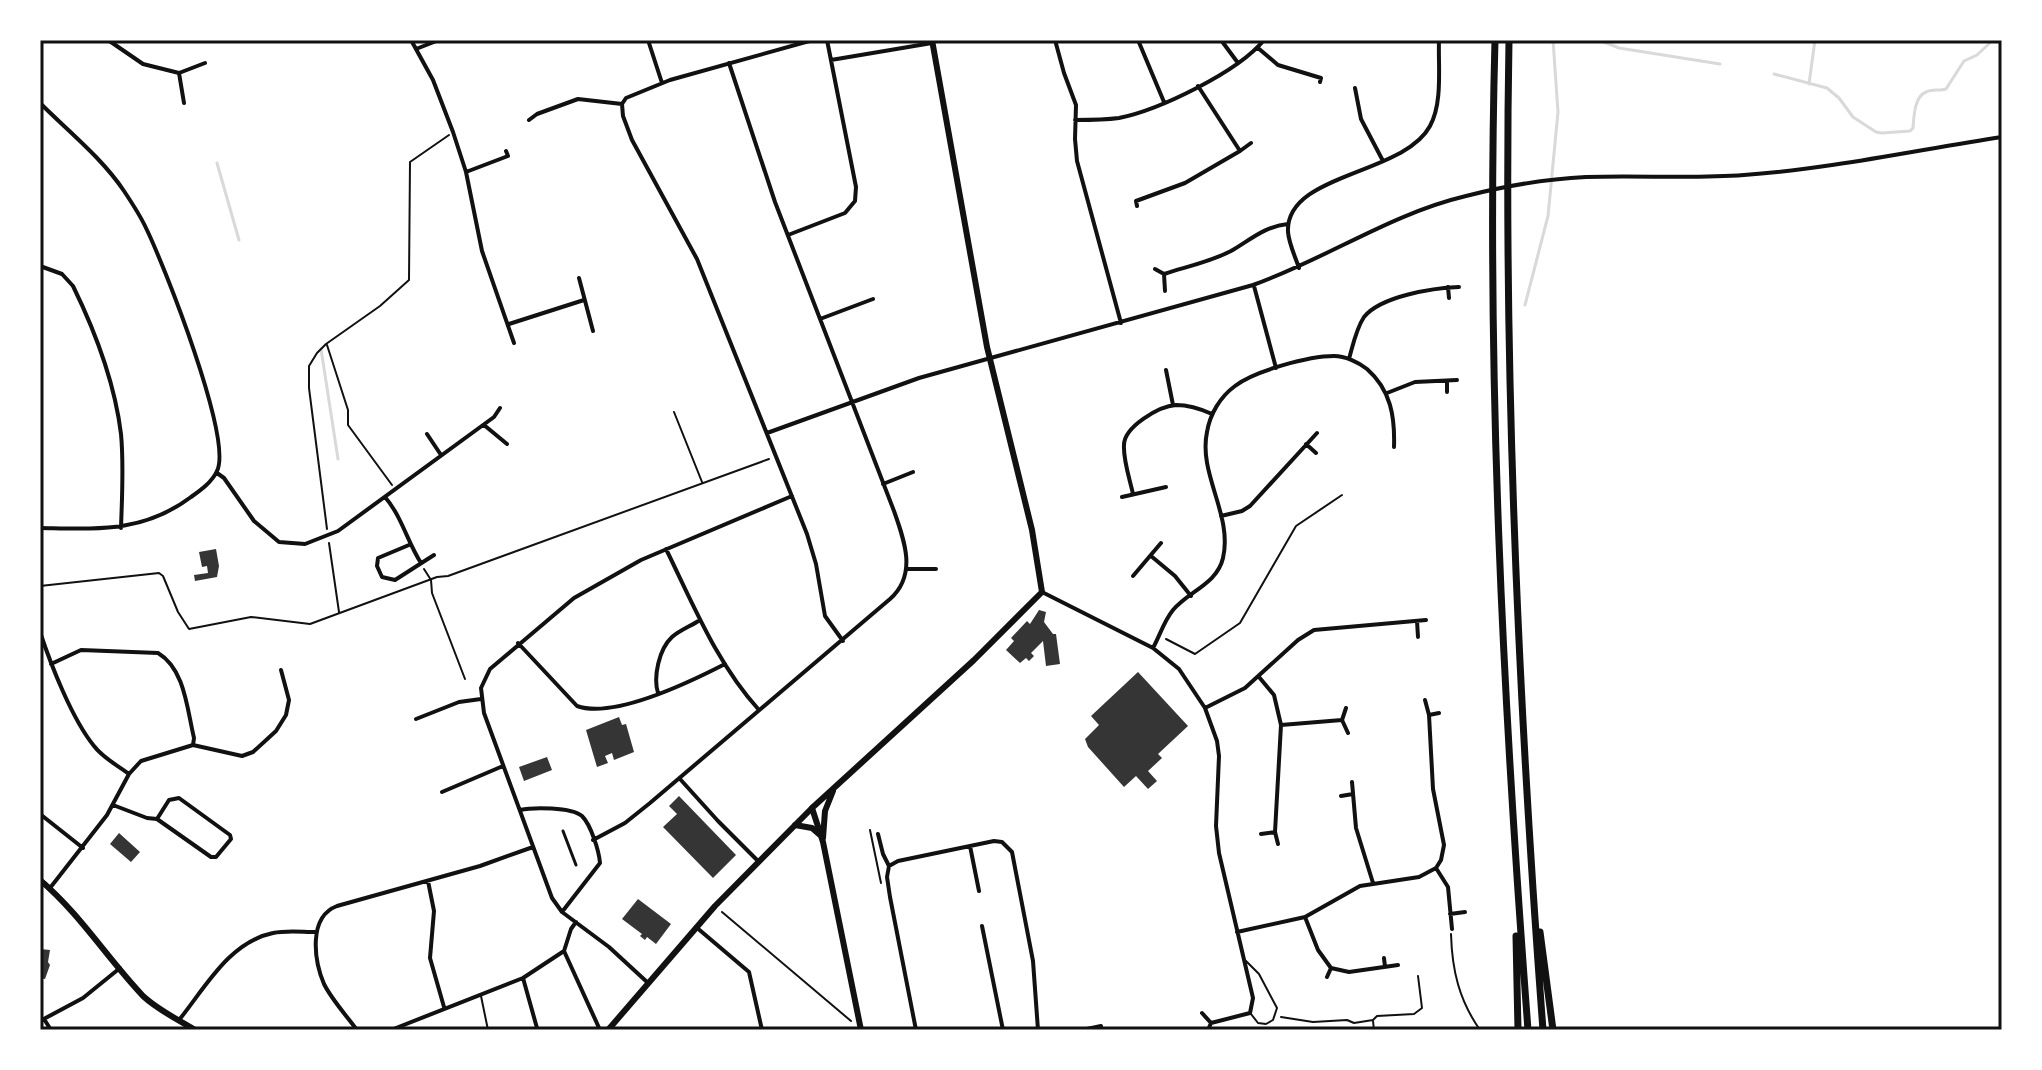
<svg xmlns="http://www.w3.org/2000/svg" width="2042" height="1070" font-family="'Fira Sans',sans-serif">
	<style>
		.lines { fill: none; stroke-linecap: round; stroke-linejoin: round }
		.stream { stroke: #d9d9d9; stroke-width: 3 }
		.building { fill: #353535 }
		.path { stroke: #111; stroke-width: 2 }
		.service { stroke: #111; stroke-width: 2 }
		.pedestrian { stroke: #111; stroke-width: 3 }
		.minor { stroke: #111; stroke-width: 4 }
		.tertiary { stroke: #111; stroke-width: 6 }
		.secondary { stroke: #111; stroke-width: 6 }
		.trunk { stroke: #111; stroke-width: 7 }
		.neatline { fill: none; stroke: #111; stroke-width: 3 }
	</style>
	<rect width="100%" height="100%" fill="#fff"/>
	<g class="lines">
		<!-- stream -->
		<path class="stream" d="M1599,40L1619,48L1720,64
			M1774,74L1827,88L1839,98L1853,117L1876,132L1882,133L1910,131L1913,128C1914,117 1914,97 1926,92C1932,89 1940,91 1946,89L1964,61L1977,55L1993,40
			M1809,84L1815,40
			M217,163L239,240
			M1525,305L1548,216L1558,112L1553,40
			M321,349L338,459"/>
	</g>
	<!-- building -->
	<path class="building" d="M216,549L219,566L217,577L195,581L194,575L208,573L207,566L202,567L199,552Z
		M1039,610L1046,612L1044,622L1053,634H1056L1060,664L1046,666L1043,641L1031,653L1034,656L1029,661L1026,658L1020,663L1006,650L1014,641L1011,638L1027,621L1030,624Z
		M1138,672L1188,726L1158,754L1162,758L1148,771L1157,781L1148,789L1136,776L1124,787L1088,747L1085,739L1099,725L1091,716Z
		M619,717L622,725L626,724L634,752L614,760L612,753L605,756L608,763L597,767L586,730Z
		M547,757L552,770L524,781L519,767Z
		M679,796L736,855L713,878L663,827L677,814L669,806Z
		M119,833L140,852L131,862L110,844Z
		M638,899L671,924L656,944L647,937L645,940L640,936L642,934L622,919Z
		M40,949L50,950L48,962L50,965L45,979L40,978Z"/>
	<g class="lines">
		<!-- path -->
		<path class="path" d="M327,345L348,410V425L392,485
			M674,412L702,482
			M327,529L309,388V366L317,353L326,344L380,306L409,280L410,162L449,135
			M329,543L339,612
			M424,569L431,580L432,593L465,679
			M40,586L159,573L163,576L178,612L189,629L251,617L310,624L437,577L448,576L769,459
			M1166,639L1195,654L1240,623L1296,526L1342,495
			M870,830L881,883
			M722,912L851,1021
			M1451,934C1452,970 1459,1000 1480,1030
			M1281,1017L1313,1022L1347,1020L1354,1023L1373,1020L1377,1016L1414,1014L1422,1008L1418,976
			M1373,1021L1374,1030"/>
		<!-- service -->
		<path class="service" d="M1246,961L1259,974L1277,1008L1273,1020L1266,1024L1258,1023L1251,1014
			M481,996L488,1030"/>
		<!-- pedestrian -->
		<path class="pedestrian" d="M563,831L576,865"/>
		<!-- minor -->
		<path class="minor" d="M108,40L143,64L179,73L184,103
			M411,40L433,80L453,132L466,172L482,251L514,343
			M648,40L662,83
			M1055,40L1064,73L1076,105L1075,139L1077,161L1121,323
			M1138,40L1164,102
			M1221,40L1238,63
			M1258,48L1278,65L1321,78L1320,82
			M416,49L439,40
			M831,60L932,43
			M179,73L205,63
			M1355,88L1361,119L1383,161
			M40,103C68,131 102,158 124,191C132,203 140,215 146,228C164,265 233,439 217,471C212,482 201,490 191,497C143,533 97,529 40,528
			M622,104L623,116L632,140L697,259L807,534L816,564L825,616L843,641
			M529,120L537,114L578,99L622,104L626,98L670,80L813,40
			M1075,120C1090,120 1104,120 1119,118C1159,110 1238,72 1264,40
			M1240,151L1251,143
			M466,172L508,156L506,151
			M1137,206L1136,201L1185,183L1240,151L1198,86
			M788,235L845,213L855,201L856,187L827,40
			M40,266L62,274L73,286C95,331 115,385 121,434C124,465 122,496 121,528
			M1299,268C1295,256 1289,244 1288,232C1285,173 1404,175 1430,126C1443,102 1438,66 1439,40
			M1155,269L1164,274L1165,291
			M1164,274C1185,267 1210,262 1231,251C1250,240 1265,226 1288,224
			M579,278L593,331
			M1254,286L1276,368
			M1448,287L1449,298
			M820,319L873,299
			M509,324L584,300
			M1349,359C1353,345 1356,329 1364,317C1381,296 1433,288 1459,287
			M1166,370L1173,405
			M1447,381V392
			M1387,393L1415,382L1457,380
			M484,425L507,444
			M767,433L919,378L1253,285C1326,259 1390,214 1466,196C1505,186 1545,179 1586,177C1638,175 1691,179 1744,175C1830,169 1917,150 2002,137
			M427,434L441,455
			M1306,444L1316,453
			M217,473L224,478L254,521L279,542L305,544L338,531L494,417L500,408
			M883,484L913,472
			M1133,494C1130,480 1123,460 1124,445C1124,427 1159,406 1176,405C1188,405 1201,409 1212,414
			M385,497C402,517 407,541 421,563
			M1122,497L1166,487
			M1221,516L1242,511L1250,506L1317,433
			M409,545L378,558L377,566L382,577L395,580L434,555
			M666,549C693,604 717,664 759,710
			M1151,556L1175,576L1191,596
			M906,569H936
			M1133,576L1161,543
			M1042,592L1153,648L1179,669L1205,708L1217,741L1219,756L1216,826L1219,853L1253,998L1250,1013L1211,1023L1208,1030
			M1417,621L1418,637
			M40,632C51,665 72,719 94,746C103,758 117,765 129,774
			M518,643L577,706C614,719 690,682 725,664
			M1153,648C1160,635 1164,621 1173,610C1189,591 1217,584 1223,558C1233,515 1198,474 1207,432C1210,414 1220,397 1235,386C1254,371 1309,356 1334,356C1345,356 1358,362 1367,369C1391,390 1395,417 1394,447
			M51,664L81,650L158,653C185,669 187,709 194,738L193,745
			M1259,677L1274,695L1281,725L1275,832L1278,844
			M658,693C653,677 659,649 672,637C680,630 691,626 700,620
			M1205,708L1245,688L1298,640L1314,630L1426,620
			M1346,708L1342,720L1348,733
			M1429,715L1439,713
			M416,719L459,702L481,699
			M1281,725L1342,720
			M680,779L718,821L759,862
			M1352,782L1356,828L1373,883
			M442,792L503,766
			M1341,796L1353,794
			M179,798L230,835L231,839L216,857H211L157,819L169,800Z
			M113,805L147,818L157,819
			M520,810C533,807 571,807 582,816C591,825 599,851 600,863L562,912
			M40,814L83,848
			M878,834L883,854L889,866
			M1261,834L1275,832
			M593,840L625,823L650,803L890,599C917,575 905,542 894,511L775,202L729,63
			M970,846L979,891
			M889,866L898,861L994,841L1002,842L1012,852L1033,961L1038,1030
			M889,866L887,877L890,897L916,1030
			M1436,868L1448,887L1452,929
			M428,881L434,911L430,958L444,1007
			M50,888L107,815L129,774L141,761L193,745L242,756L253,752L276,731L286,715L289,700L281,670
			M1450,914L1465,912
			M1305,917L1318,950L1331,968L1349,972L1398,965
			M576,922L571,929L564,951L600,1030
			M982,926L1003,1030
			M696,927L749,972L762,1030
			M1237,932L1305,917L1360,886L1419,877L1436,868L1441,860L1444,845L1433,789L1429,715L1425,700
			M1384,958L1385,967
			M1327,977L1331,968
			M523,978L537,1028
			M647,982L609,947L562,912L552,898L484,713L481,688L490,669L574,598L641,560L792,496
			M1202,1013L1211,1023
			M44,1019L51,1030
			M179,1020C205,988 229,942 273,933C286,930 302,932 316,932
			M40,1021L83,998L120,968
			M357,1030C346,1015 332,1000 324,984C314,960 308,917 337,906L480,866L533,847
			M391,1030L523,978L564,951
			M1082,1030L1101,1026"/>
		<!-- tertiary -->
		<path class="tertiary" d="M40,880C80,914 107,958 143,996C158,1010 177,1019 195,1030
			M608,1030L715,906L812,808"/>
		<!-- secondary -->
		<path class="secondary" d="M795,825L812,828L820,835
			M823,838L825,811L833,791
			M861,1030L823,842L812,808L974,660L1042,592L1032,530L987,347L932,40"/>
		<!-- trunk -->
		<path class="trunk" d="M1495,40C1486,370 1503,701 1528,1030
			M1509,40C1503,371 1518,700 1543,1030
			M1540,932L1553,1030
			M1516,936L1518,1030"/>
	</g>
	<!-- border -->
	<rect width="2042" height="1070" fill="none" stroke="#ffffff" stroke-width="84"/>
	<rect x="42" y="42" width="1958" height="986" class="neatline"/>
</svg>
